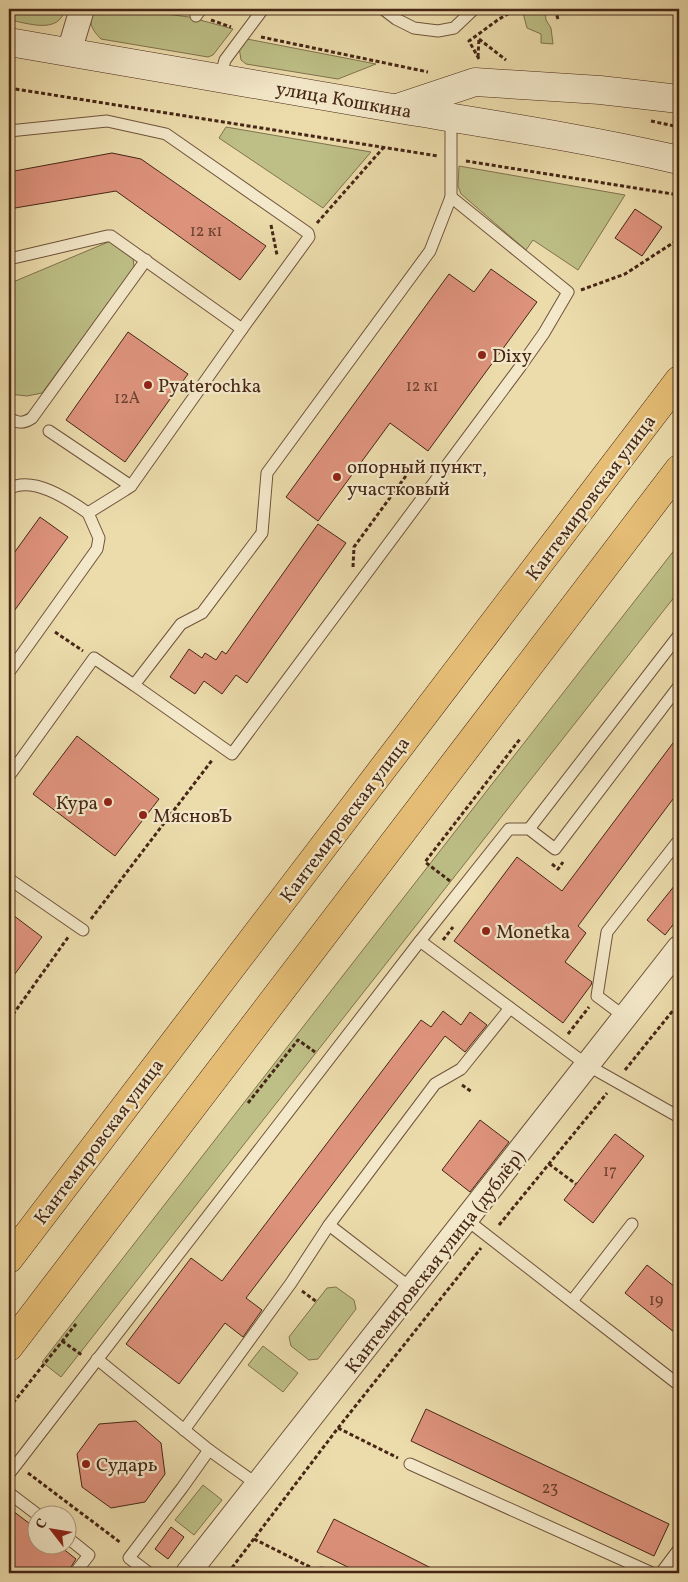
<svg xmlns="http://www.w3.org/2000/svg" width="688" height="1582" font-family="Vollkorn,serif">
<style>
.green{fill:#bdbf86;stroke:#82724e}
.building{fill:#de937d;stroke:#462616}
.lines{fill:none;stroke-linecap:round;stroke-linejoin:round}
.service-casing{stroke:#70543c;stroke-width:13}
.minor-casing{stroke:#70543c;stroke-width:26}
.secondary-casing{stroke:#462616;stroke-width:29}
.primary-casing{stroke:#462616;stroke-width:29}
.path{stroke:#462616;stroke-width:3;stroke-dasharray:4 2.5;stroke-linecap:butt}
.service{stroke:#f3e8c9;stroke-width:11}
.minor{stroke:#f3e8c9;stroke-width:24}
.secondary{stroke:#f3e8c9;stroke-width:28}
.primary{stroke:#e6be76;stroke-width:28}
.poi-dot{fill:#8f2418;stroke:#f3e8c9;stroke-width:2}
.labels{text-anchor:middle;stroke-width:4.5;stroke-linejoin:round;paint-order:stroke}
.number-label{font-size:16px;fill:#6c4130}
.street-label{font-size:19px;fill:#462616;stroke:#f3e8c9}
.poi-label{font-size:19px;fill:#462616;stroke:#f3e8c9;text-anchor:start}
</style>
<rect width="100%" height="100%" fill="#ecdcac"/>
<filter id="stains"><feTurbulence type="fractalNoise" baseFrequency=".004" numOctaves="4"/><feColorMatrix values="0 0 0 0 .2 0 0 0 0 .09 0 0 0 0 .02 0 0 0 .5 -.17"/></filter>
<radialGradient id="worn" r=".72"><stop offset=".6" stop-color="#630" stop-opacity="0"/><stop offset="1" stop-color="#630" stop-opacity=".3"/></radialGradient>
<!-- green -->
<g class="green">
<path d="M9,9H65C59,35 28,23 9,20Z"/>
<path d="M94,9H128L189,17L233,29L213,55L208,57L101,39C91,29 88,22 94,9Z"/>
<polygon points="528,9 545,9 546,20 551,28 553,44 541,43 541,34 527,28 523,13"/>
<polygon points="247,39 376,64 338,79 246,64 241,60 239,47"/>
<polygon points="226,127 371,152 323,208 219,138"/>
<polygon points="459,166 625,195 578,270 533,240 526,250 461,194 458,186"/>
<polygon points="113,240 133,257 134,268 42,393 27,396 9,394 9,288 13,282"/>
<polygon points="679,544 679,591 61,1377 42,1362"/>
<polygon points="336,1287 354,1300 356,1309 318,1359 309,1360 291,1346 289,1337 327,1288"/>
<polygon points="263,1346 298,1373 283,1392 248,1365"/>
<polygon points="203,1485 222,1500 194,1535 175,1520"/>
</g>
<!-- building -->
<g class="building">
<polygon points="112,153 141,159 266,246 240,280 116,191 9,209 9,172"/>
<polygon points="635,209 662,227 642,256 615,238"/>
<polygon points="491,269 537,302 428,451 390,423 318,521 286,497 449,274 474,292"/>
<polygon points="128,332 188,374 125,462 66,420"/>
<polygon points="40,517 68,537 9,618 9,560"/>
<polygon points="318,524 346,543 247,683 236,675 222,694 204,681 195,694 170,677 189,649 202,658 205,653 216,660 222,651 226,654"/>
<polygon points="679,735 679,791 578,926 586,933 565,962 592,982 591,985 563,1023 454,941 517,857 562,891"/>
<polygon points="77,736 159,799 115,856 33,794"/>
<polygon points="679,880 679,917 665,935 647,920"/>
<polygon points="9,912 42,937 9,982"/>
<polygon points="443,1011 461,1025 470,1012 487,1025 465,1052 445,1036 246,1298 262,1310 243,1337 225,1323 179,1384 126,1344 191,1258 222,1281 421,1020 431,1027"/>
<polygon points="480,1120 509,1142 470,1192 442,1170"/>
<polygon points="615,1134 644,1156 593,1223 564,1200"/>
<polygon points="647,1265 679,1290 679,1336 625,1293"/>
<polygon points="426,1409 669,1524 654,1556 411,1441"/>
<polygon points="136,1421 161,1443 165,1474 145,1502 111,1508 82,1487 77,1454 99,1424"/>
<polygon points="9,1508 38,1530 38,1544 57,1544 76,1559 67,1573 9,1573"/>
<polygon points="334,1519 441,1573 360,1573 317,1552"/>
<polygon points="171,1527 184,1537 168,1559 155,1549"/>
</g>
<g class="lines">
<!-- service casing -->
<g class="service-casing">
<g id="service">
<polyline points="383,9 396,19 414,28 438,31 454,28 474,9"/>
<polyline points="196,16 201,9"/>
<polyline points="220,78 225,60 263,9"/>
<polyline points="9,131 107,121 166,134 308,233 309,237 242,329 111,236 107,236 9,259"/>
<polygon points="451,197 568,292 544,333 520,367 232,754 134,685 181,624 202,613 262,533 267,473 430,251"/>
<polyline points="451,197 451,117"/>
<path d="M9,418C17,423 23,424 32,418L146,260"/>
<polyline points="49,431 131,486"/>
<path d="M9,489C32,475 68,499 88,513L125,490L131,486L242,329"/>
<polyline points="9,672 97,549 99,538 88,513"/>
<polyline points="9,776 94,658 134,685"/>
<polyline points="529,829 679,635"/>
<polyline points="9,879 83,930"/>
<polyline points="420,941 587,1065 679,1117"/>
<polyline points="625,1017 597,996 607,932 679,840"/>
<polyline points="467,1220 679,1385"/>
<polyline points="329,1225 412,1289"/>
<polyline points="572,1301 632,1224"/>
<polyline points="97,1359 209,1450 258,1485"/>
<polyline points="184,1430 291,1283 329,1225 435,1084 461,1069 510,1008"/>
<polyline points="410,1464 652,1573"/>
<polyline points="9,1474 420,941 509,829 529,829 555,849 679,686"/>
<polyline points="9,1493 38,1515"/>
<polyline points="68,1538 89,1555 75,1573"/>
<polyline points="149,1573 129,1558 182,1488 209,1450"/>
<polyline points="321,1573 322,1573"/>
<polyline points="661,1573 679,1549"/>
</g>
</g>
<!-- minor casing -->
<g class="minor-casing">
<g id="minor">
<polyline points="69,52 82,9"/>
<polyline points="188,1573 679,948"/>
</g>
</g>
<!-- secondary casing -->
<g class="secondary-casing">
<g id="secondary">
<path d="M9,42C137,63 265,87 393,108C489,124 584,138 679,160"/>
<polyline points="400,107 475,82 600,90 679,99"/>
</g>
</g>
<!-- primary casing -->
<g class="primary-casing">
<g id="primary">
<polyline points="9,1259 679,380"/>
<polyline points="9,1347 679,469"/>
</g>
</g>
<!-- path -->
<g class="path">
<polyline points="162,9 183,13"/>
<polyline points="555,9 558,19"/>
<polyline points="211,20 231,27"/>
<polyline points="261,37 428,72"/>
<polyline points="479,39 506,60"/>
<polyline points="478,57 479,38"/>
<polyline points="479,59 469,41 499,19 517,9"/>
<polyline points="9,88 438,156"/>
<polyline points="651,121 679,127"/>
<polyline points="466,161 679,195"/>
<polyline points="317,223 384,147"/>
<polyline points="271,225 277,255"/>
<polyline points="581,290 625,274 679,239"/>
<polyline points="353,567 354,547 411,469"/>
<polyline points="55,632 83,651"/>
<polyline points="552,864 558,869 563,862"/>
<polyline points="450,881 425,862 520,739"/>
<polyline points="91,919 213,759"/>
<polyline points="443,940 453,927"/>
<polyline points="9,1020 69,936"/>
<polyline points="568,1034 589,1007"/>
<polyline points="625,1070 679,1003"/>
<polyline points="462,1085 472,1092"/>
<polyline points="248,1103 298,1040 315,1052"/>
<polyline points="549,1164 576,1184"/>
<polyline points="499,1225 607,1093"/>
<polyline points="302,1291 317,1302"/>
<polyline points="62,1341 82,1355"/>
<polyline points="9,1408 76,1324"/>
<polyline points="338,1428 398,1458"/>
<polyline points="28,1473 121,1543"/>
<polyline points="254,1539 310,1567"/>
<polyline points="228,1573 338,1428 481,1248"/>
</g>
<!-- service -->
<use href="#service" class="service"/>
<!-- minor -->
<use href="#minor" class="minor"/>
<!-- secondary -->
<use href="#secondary" class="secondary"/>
<!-- primary -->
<use href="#primary" class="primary"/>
</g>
<!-- markers -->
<g class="poi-dot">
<circle cx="482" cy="355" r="5"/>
<circle cx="148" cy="385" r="5"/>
<circle cx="337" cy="477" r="5"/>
<circle cx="108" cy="802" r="5"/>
<circle cx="143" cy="815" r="5"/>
<circle cx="486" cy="931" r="5"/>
<circle cx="86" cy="1464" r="5"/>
</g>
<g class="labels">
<!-- number labels -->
<g class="number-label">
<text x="206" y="236">12 к1</text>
<text x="422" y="391">12 к1</text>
<text x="127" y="403">12А</text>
<text x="610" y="1176">17</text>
<text x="656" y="1305">19</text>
<text x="550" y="1493">23</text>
</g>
<!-- street labels -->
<g class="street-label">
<text transform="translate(344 99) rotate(10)" y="7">улица Кошкина</text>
<text transform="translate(590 497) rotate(-53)" y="7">Кантемировская улица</text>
<text transform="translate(344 819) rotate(-53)" y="7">Кантемировская улица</text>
<text transform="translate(98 1141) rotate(-53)" y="7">Кантемировская улица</text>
<text transform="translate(434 1261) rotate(-52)" y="7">Кантемировская улица (дублёр)</text>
</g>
<!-- poi labels -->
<g class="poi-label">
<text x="492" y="362">Dixy</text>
<text x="158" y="392">Pyaterochka</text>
<text x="347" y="473">опорный пункт,<tspan x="347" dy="22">участковый</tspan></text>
<text x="98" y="809" text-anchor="end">Кура</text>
<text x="153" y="822">МясновЪ</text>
<text x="496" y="938">Monetka</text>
<text x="96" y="1471">Сударь</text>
</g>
</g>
<!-- margin -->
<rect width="688" height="1582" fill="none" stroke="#ecdcac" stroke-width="30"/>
<rect x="10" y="10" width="668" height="1562" fill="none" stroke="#462616" stroke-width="2.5"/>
<rect x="15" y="15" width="658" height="1552" fill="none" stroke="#462616"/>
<!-- north arrow -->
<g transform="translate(52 1530) rotate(301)"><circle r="24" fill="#f3e8c9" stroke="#ae9a81"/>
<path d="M0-4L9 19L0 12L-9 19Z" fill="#8f2418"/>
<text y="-8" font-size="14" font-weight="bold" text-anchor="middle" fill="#462616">С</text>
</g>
<rect width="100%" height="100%" filter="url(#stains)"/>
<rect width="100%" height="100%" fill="url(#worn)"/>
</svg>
